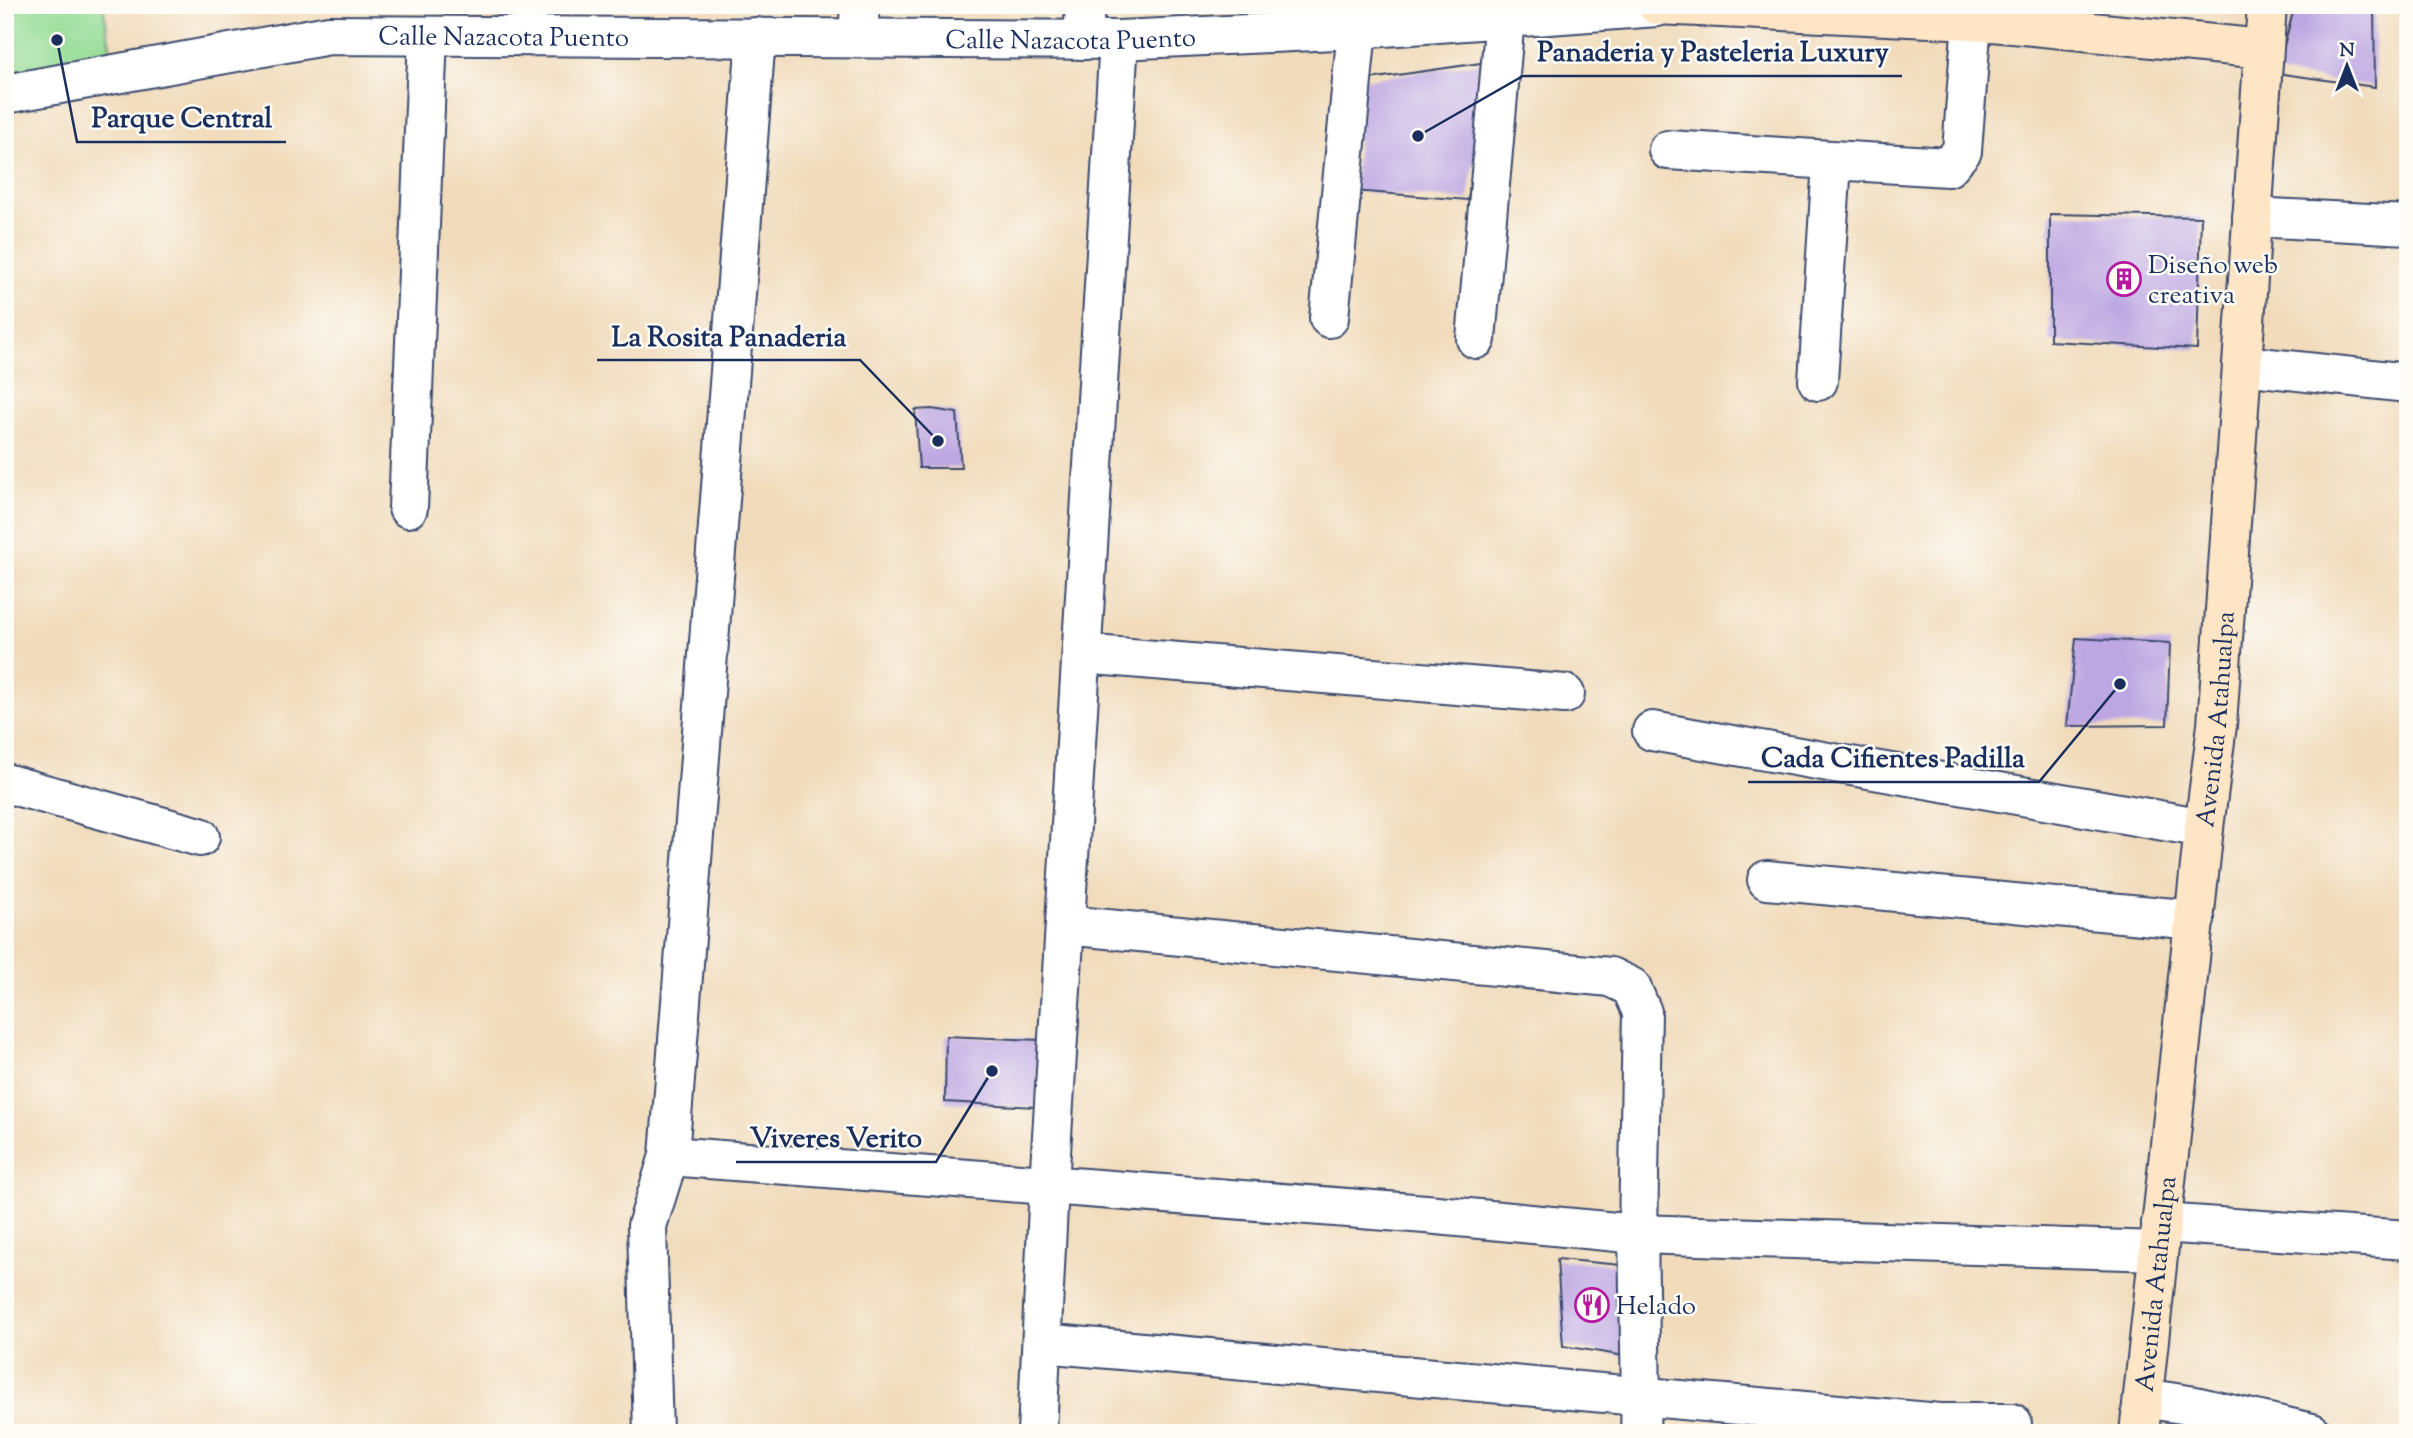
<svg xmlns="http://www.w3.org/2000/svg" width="2413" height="1438" font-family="'Sorts Mill Goudy',serif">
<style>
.green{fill:#96dd97;stroke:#58867a;stroke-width:2}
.building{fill:#bda7e2}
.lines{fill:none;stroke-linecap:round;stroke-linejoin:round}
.street-casing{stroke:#3b496c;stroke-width:42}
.secondary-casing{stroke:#3b496c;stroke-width:42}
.street{stroke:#fff;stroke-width:38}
.secondary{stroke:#fde5c5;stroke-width:38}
.labels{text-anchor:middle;stroke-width:5;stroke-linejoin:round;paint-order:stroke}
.street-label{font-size:26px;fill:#1b2f5e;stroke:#fdfcf7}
.poi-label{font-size:26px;fill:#1b2f5e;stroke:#fdfcf7;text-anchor:start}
.leader{fill:none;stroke:#1b2f5e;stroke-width:2.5}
.callout-dot{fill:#1b2f5e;stroke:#fdfcf7;stroke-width:2.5}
.callout-label{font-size:28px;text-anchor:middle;font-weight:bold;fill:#1b2f5e;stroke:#fdfcf7;stroke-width:5;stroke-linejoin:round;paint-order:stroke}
</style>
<rect width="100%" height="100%" fill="#fdfcf7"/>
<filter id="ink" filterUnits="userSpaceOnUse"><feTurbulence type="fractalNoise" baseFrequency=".0143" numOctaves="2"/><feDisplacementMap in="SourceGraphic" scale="14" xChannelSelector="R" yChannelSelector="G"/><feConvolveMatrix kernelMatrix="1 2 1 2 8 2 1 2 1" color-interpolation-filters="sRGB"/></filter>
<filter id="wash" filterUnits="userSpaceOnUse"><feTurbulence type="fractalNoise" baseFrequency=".00686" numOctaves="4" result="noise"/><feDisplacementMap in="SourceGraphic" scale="28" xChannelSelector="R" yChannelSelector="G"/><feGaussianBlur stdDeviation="1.57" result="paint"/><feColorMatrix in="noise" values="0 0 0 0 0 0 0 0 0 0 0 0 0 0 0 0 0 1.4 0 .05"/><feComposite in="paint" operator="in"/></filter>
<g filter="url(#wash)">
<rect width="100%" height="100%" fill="#f1dbbb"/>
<!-- green -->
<polygon class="green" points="5,5 103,5 115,75 5,94"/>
<g id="blocks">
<!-- building -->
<g class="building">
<polygon points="2321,5 2374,5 2375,87 2277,73 2294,8"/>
<polygon points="1488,62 1468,200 1354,191 1363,80"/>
<polygon points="2050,214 2201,217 2197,349 2050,341"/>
<polygon points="932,409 957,413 961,468 919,468 915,410"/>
<polygon points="2076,638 2170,643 2167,725 2067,726"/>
<polygon points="946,1036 1040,1040 1036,1107 945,1102"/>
<polygon points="1557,1259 1621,1265 1625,1356 1563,1346"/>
</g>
</g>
</g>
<g filter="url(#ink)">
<use href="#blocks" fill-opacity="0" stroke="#3b496c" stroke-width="2"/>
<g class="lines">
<!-- street casing -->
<g class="street-casing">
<g id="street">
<polyline points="858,38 860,5"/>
<polyline points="1083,40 1085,5"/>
<path id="s1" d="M5,94L329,35L1119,40L1357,29L1657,7"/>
<polyline points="1668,150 1948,167 1962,151 1972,20"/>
<polyline points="2252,217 2408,225"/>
<polyline points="1329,318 1357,29"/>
<polyline points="1476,339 1505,18"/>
<polyline points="2242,365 2408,383"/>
<polyline points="1818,381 1832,162"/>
<polyline points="408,508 428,36"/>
<polyline points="1082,654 1565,694"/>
<polyline points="1652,731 2204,828"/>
<polyline points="5,783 200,837"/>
<polyline points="1767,880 2195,920"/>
<polyline points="1065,925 1610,977 1631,987 1642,1012 1638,1234 1641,1398 1640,1433"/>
<polyline points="669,1156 1426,1214 1638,1234 2158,1251"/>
<polyline points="2161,1223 2408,1240"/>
<polyline points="1042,1343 1940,1423 2012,1423"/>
<polyline points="2143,1398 2195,1406 2312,1433"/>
<polyline points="653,1433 647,1226 669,1156 756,37"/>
<polyline points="1037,1433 1049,1185 1119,40"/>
</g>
</g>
<!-- secondary casing -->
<g class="secondary-casing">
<g id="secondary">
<polyline points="1657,5 1972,20 2263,49"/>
<path id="s2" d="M2139,1433L2204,828L2217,725L2267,5"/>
</g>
</g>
<!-- street -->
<use href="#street" class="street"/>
<!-- secondary -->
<use href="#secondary" class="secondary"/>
</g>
</g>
<!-- icons -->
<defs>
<g id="building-ring" transform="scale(1.75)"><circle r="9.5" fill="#fdfcf7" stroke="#b5179e" stroke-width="1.5"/><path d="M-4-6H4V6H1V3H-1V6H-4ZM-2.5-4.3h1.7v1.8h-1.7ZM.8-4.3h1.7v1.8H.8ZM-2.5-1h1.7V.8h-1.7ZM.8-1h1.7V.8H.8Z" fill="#b5179e"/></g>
<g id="restaurant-ring" transform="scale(1.75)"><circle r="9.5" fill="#fdfcf7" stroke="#b5179e" stroke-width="1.5"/><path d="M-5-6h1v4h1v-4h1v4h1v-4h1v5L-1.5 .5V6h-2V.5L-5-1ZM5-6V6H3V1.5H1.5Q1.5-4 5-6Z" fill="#b5179e"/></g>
</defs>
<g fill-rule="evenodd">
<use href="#building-ring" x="2124" y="279"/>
<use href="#restaurant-ring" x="1592" y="1305"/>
</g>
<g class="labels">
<!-- street labels -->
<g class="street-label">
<text dy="9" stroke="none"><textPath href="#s1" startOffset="504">Calle Nazacota Puento</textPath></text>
<text dy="9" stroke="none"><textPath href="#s1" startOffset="1071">Calle Nazacota Puento</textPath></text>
<text dy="9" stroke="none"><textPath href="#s2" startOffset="718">Avenida Atahualpa</textPath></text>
<text dy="9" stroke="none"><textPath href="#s2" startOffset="150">Avenida Atahualpa</textPath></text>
</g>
<!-- poi labels -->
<g class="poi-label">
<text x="2148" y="273">Diseño web<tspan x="2148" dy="30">creativa</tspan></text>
<text x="1616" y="1314">Helado</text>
</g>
</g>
<!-- callouts -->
<path class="leader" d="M1418 136L1523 76H1902M57 40L77 142H286M938 441L860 360H597M2120 684L2039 782H1748M992 1071L936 1162H736"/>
<g class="callout-dot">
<circle cx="1418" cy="136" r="7"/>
<circle cx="57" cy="40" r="7"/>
<circle cx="938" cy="441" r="7"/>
<circle cx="2120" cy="684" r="7"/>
<circle cx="992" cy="1071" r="7"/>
</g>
<g class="callout-label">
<text x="1713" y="61">Panaderia y Pasteleria Luxury</text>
<text x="182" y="127">Parque Central</text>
<text x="729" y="346">La Rosita Panaderia</text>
<text x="1893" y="767">Cada Cifientes Padilla</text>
<text x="836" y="1147">Viveres Verito</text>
</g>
<!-- margin -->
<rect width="2413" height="1438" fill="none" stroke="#fdfcf7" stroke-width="28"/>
<!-- north arrow -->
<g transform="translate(2347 66)" stroke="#fdfcf7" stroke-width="5" paint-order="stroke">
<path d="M0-5L12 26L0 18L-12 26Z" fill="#1b2f5e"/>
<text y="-10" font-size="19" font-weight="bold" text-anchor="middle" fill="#1b2f5e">N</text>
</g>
</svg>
